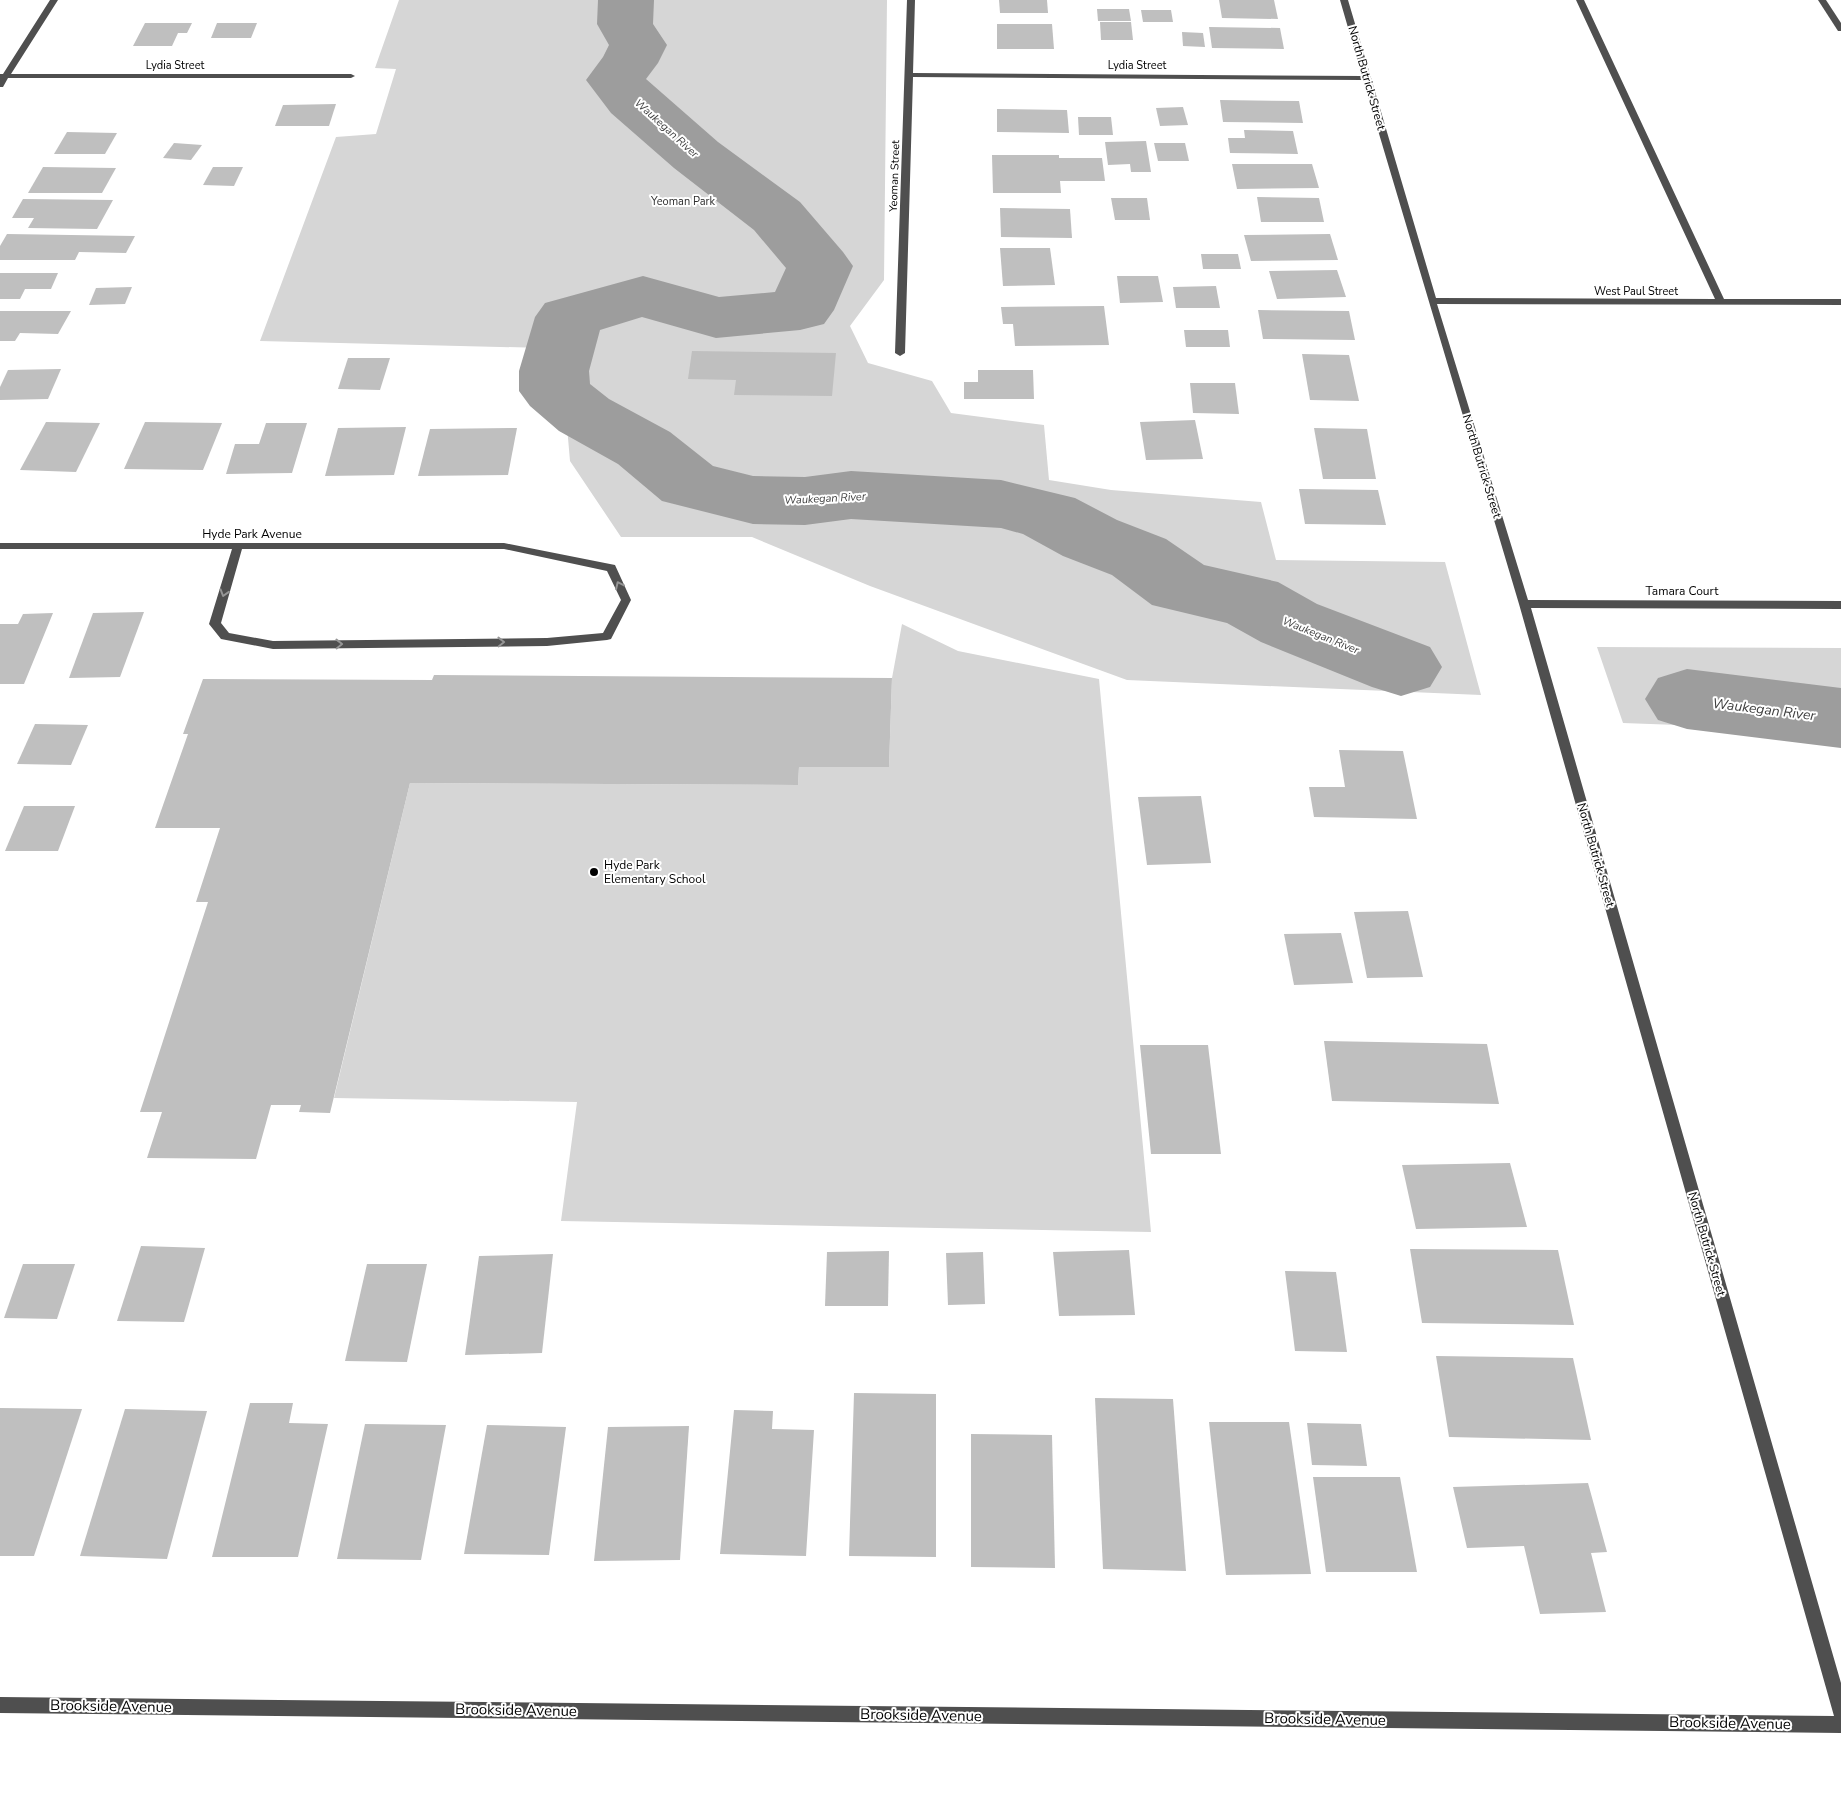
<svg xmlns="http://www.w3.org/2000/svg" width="1841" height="1800" font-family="'Nunito Sans',sans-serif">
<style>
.green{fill:#d6d6d6}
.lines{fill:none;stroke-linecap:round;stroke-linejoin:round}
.river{fill:#9d9d9d;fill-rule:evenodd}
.building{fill:#bfbfbf}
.minor{fill:#4f4f4f;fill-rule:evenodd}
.oneway{stroke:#959595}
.poi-dot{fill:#000;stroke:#fff;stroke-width:2}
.labels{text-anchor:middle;stroke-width:4;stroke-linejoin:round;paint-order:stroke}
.far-street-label{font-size:11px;fill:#000;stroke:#fff}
.far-water-label{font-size:11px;font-style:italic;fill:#3e3e3e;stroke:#fff}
.far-park-label{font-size:11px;fill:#2d2d2d;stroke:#fff}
.street-label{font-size:12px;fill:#000;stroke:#fff}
.poi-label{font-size:12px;fill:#000;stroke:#fff;text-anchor:start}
.water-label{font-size:14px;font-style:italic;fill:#3e3e3e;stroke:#fff}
.near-street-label{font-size:15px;fill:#000;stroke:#fff}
</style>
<rect width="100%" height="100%" fill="#fff"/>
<!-- green -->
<g class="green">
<polygon points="399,0 887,0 884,280 850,326 868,363 932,381 951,413 1044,425 1049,480 1111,490 1261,502 1276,560 1445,562 1481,695 1127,680 870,586 752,537 621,537 570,461 566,415 547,401 544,348 260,341 336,137 376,134 396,69 375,68"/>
<polygon points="902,624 958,651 1099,679 1151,1232 561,1221 577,1102 334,1098 410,783 798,785 799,767 889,767 892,678"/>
<polygon points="1597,647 1841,648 1841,731 1623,723"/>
</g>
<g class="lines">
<!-- river -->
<g class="river">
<polygon points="598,0 654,0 653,24 667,45 658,63 646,79 718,142 800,202 843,252 853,266 834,310 824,324 800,330 716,338 642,317 600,330 589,371 590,384 609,399 670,432 713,466 753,476 805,477 851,471 1001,480 1075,498 1117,520 1166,539 1204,565 1278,582 1317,604 1430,647 1442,667 1430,687 1401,696 1372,687 1261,642 1227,623 1152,605 1112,575 1063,556 1023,534 1001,528 851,519 805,525 753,524 662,501 618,464 559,431 530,406 519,391 519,371 535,317 545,303 643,276 719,297 775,292 786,268 754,230 674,168 611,113 586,80 603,57 609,45 597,24"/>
<polygon points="1687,669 1841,688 1841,748 1687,729 1658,720 1645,699 1658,678"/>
</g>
</g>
<!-- building -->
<g class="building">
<polygon points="999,0 1047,0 1048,13 1000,13"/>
<polygon points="1219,0 1274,0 1278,19 1222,18"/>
<polygon points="1097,9 1129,9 1131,21 1098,21"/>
<polygon points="1141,10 1171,10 1173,22 1143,22"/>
<polygon points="1100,22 1131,22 1133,40 1101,40"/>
<polygon points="145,23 192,23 187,33 178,33 172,46 133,46"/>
<polygon points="217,23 257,23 251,38 211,38"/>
<polygon points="997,24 1052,24 1054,49 997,49"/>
<polygon points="1209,27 1280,28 1284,49 1212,48"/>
<polygon points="1182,32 1203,33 1205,47 1183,46"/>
<polygon points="1220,100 1299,101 1303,123 1223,122"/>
<polygon points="336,104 329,126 275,126 283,105"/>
<polygon points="1183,107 1188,125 1160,126 1156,108"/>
<polygon points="997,109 1067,110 1069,133 997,132"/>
<polygon points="1078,117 1111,117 1113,135 1079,135"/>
<polygon points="1244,130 1293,131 1298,154 1230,153 1228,138 1245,138"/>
<polygon points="67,132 117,133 105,154 54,154"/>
<polygon points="1146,141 1151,172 1131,172 1130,164 1108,165 1105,142"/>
<polygon points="174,143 202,145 191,160 163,158"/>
<polygon points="1154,143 1185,143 1189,161 1158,161"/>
<polygon points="992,155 1059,155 1059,158 1102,158 1105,181 1060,181 1061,193 993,193"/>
<polygon points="1232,164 1312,164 1319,188 1237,189"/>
<polygon points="43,167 116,168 102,193 28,193"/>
<polygon points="213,167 243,167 234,186 203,185"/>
<polygon points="1257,197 1319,198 1324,222 1261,222"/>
<polygon points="1111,198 1147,198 1150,220 1115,220"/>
<polygon points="23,199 113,200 97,229 28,228 34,218 12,218"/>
<polygon points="1000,208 1070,209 1072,238 1001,237"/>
<polygon points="7,234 135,236 126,253 79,252 75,260 0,260 0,246"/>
<polygon points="1330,234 1338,260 1251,261 1244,235"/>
<polygon points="1000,248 1050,248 1055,285 1003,286"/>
<polygon points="1201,254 1238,254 1241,269 1203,269"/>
<polygon points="1337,270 1346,297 1277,299 1269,271"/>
<polygon points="0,273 58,273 51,289 25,289 20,299 0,299"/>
<polygon points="1117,276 1158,276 1163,302 1120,303"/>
<polygon points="1216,286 1220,308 1176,308 1173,287"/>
<polygon points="132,287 125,304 89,305 96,288"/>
<polygon points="1104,306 1109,345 1015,346 1013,324 1003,324 1001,307"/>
<polygon points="1258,310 1349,311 1355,340 1263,339"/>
<polygon points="0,311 71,311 58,334 20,333 15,341 0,341"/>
<polygon points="1184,330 1228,330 1230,347 1186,347"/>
<polygon points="692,351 836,353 832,396 734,395 736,380 688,379"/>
<polygon points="1302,354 1349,355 1359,401 1310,400"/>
<polygon points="348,358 390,358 380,390 338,389"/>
<polygon points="61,369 48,399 0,400 0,387 8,370"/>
<polygon points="978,370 1033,370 1034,399 964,399 964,382 978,382"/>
<polygon points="1190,383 1235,383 1239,414 1193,413"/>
<polygon points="1195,420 1203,459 1146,460 1140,422"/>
<polygon points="46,422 100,423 76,472 20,470"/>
<polygon points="145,422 222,423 203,470 124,469"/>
<polygon points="266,423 307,423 292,473 226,474 235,444 259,444"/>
<polygon points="406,427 394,475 325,476 338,428"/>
<polygon points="517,428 508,475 418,476 430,429"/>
<polygon points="1314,428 1367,429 1376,479 1323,479"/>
<polygon points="1299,489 1378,490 1386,525 1305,524"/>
<polygon points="144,612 120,677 69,678 93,613"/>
<polygon points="53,613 24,684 0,684 0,624 18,624 23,614"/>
<polygon points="434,675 892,678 889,767 799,767 798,785 410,783 330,1113 299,1112 301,1105 271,1105 256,1159 147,1158 162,1112 140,1112 208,902 196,902 220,828 155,828 188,734 183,734 203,679 432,680"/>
<polygon points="35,724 88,725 71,765 17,764"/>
<polygon points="1339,750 1403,751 1417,819 1314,817 1309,787 1345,787"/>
<polygon points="1201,796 1211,863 1147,865 1138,797"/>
<polygon points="24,806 75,806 58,851 5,851"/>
<polygon points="1408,911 1423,977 1367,978 1354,912"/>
<polygon points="1341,933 1353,983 1294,985 1284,934"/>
<polygon points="1324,1041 1487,1044 1499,1104 1332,1101"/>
<polygon points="1140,1045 1208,1045 1221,1154 1151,1154"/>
<polygon points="1510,1163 1527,1227 1416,1229 1402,1165"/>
<polygon points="141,1246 205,1248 184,1322 117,1321"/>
<polygon points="1410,1249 1558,1250 1574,1325 1422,1323"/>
<polygon points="1129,1250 1135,1315 1059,1316 1053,1252"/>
<polygon points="889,1251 888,1306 825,1306 827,1252"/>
<polygon points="983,1252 985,1304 948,1305 946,1253"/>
<polygon points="553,1254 542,1353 465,1355 479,1256"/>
<polygon points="23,1264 75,1264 57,1319 4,1318"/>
<polygon points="367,1264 427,1264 407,1362 345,1361"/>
<polygon points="1285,1271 1336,1272 1347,1352 1295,1351"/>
<polygon points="1436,1356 1573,1358 1591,1440 1449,1437"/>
<polygon points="854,1393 936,1394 936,1557 849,1556"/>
<polygon points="1095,1398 1173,1399 1186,1571 1103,1569"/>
<polygon points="250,1403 293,1403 289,1423 328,1424 298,1557 212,1557"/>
<polygon points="0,1408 82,1409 34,1556 0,1556"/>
<polygon points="125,1409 207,1411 167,1559 80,1556"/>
<polygon points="734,1410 773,1411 772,1429 814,1430 806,1556 720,1554"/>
<polygon points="1209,1422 1289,1422 1311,1574 1226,1575"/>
<polygon points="1307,1423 1361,1424 1367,1466 1312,1465"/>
<polygon points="365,1424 446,1425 421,1560 337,1559"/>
<polygon points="487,1425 566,1427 549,1555 464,1554"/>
<polygon points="689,1426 680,1560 594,1561 608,1427"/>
<polygon points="971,1434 1052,1435 1055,1568 971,1567"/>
<polygon points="1313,1477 1400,1477 1417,1572 1326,1572"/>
<polygon points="1588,1483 1607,1552 1591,1553 1606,1612 1540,1614 1524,1546 1467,1548 1453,1487"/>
</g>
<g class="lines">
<!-- minor -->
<g class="minor">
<polygon points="50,0 58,0 11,74 351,74 355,76 351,78 8,78 3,87 0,87 0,74 3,74"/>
<polygon points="907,0 915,0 913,73 1362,76 1340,0 1348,0 1436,298 1715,299 1576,0 1584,0 1724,299 1841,299 1841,305 1437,304 1528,600 1841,601 1841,609 1531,608 1841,1683 1841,1733 0,1713 0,1697 1834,1716 1519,604 1363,80 913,77 905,353 900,356 895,353"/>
<polygon points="1818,0 1826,0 1841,23 1841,31 1838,31"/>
<path d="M0,543H504L615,565L631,600L611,639L607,640L547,646L273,649L221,639L209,624L232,549H0ZM242,549H504L607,571L621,600L603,633L547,638L273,641L229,633L221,623Z"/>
</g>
</g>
<!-- one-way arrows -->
<defs><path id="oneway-chevron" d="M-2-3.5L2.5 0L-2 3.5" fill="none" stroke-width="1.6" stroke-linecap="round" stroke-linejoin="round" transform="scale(1.25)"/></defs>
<g class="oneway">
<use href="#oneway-chevron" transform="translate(619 585) rotate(-115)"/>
<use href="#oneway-chevron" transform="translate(224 593) rotate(107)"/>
<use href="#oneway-chevron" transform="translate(501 642) rotate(-1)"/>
<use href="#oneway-chevron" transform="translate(339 644) rotate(-1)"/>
</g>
<!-- markers -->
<circle class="poi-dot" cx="594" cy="872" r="5"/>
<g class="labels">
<!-- far-street labels -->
<g class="far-street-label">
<text x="175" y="69">Lydia Street</text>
<text x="1137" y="69">Lydia Street</text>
<text transform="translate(894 176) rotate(-88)" y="4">Yeoman Street</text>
<text x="1636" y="295">West Paul Street</text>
</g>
<!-- far-water labels -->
<g class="far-water-label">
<text transform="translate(667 128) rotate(42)" y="4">Waukegan River</text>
<text transform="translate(825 498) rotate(-3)" y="4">Waukegan River</text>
<text transform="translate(1321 635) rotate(22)" y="4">Waukegan River</text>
</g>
<!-- far-park labels -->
<g class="far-park-label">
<text x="683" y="205">Yeoman Park</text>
</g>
<!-- street labels -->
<g class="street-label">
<text transform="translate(1367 78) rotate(74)" y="4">North Butrick Street</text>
<text transform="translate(1482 466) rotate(73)" y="4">North Butrick Street</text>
<text x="252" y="538">Hyde Park Avenue</text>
<text x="1682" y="595">Tamara Court</text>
<text transform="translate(1596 855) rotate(74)" y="4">North Butrick Street</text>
<text transform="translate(1707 1244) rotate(74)" y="4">North Butrick Street</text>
</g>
<!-- poi labels -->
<g class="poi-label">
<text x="604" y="869">Hyde Park<tspan x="604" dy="14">Elementary School</tspan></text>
</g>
<!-- water labels -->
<g class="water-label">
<text transform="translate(1764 709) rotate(7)" y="5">Waukegan River</text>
</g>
<!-- near-street labels -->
<g class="near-street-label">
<text transform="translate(111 1706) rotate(1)" y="5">Brookside Avenue</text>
<text transform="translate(516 1710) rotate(1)" y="5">Brookside Avenue</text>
<text transform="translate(921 1715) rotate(1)" y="5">Brookside Avenue</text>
<text transform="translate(1325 1719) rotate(1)" y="5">Brookside Avenue</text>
<text transform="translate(1730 1723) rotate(1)" y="5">Brookside Avenue</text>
</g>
</g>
</svg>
